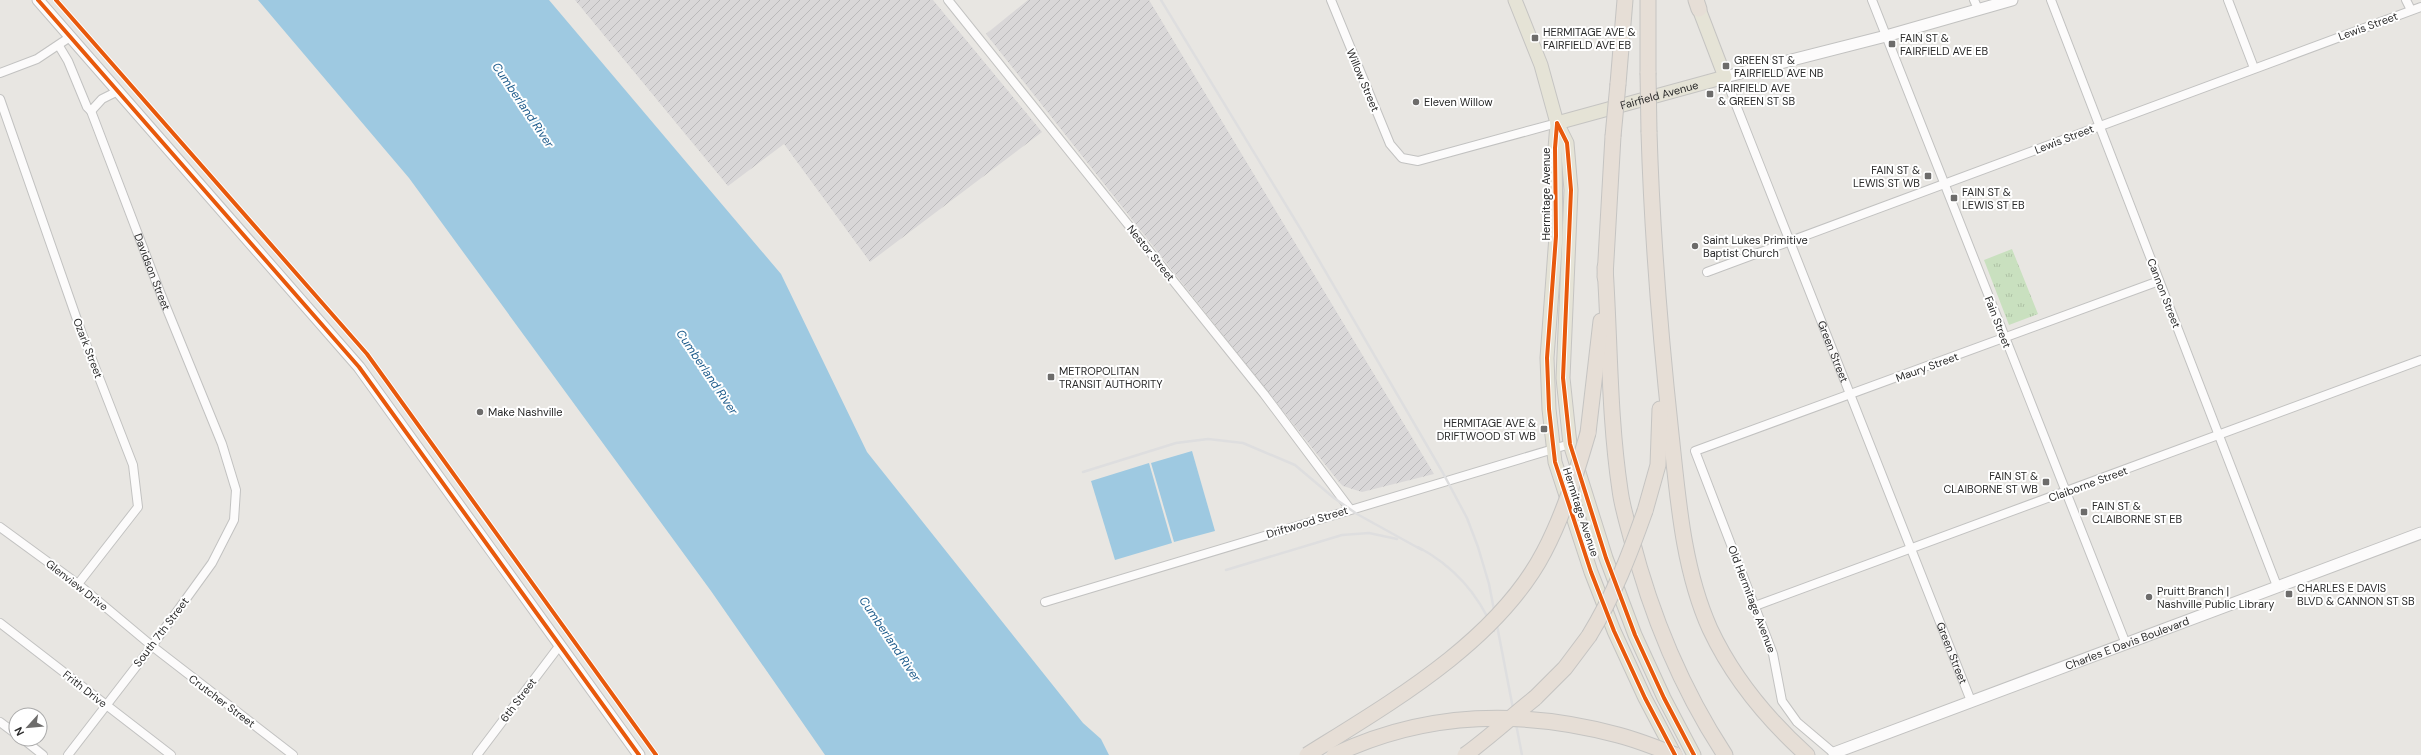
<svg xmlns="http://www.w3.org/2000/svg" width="2421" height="755" font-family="'DM Sans',sans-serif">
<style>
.industrial{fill:url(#industrial-furrows)}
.park{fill:url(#park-tufts)}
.water{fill:#9ec9e1}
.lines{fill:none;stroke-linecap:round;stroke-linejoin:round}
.street-casing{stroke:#c2c2c1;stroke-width:10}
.secondary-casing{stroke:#c2c2c1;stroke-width:13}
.primary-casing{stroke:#c5c4c2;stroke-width:15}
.highway-casing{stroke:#c5c4c2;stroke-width:17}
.street{stroke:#fcfbfb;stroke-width:8}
.secondary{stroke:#fcfbfb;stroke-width:11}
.primary{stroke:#e5e3d6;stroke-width:13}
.highway{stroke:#e6ded6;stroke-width:15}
.rail{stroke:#dededf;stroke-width:2.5}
.highway-bridge-casing{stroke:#c5c4c2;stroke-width:17;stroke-linecap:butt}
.highway-bridge{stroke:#e6ded6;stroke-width:15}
.cycleway-casing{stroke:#fff;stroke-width:6}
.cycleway{stroke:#e8590c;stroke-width:4}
.poi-dot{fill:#6d6c6b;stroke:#fff;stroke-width:1.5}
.labels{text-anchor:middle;stroke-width:4;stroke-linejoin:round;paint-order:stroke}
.street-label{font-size:11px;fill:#2b2b2b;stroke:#fff}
.poi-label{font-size:11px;fill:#2b2b2b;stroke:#fff;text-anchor:start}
.water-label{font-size:12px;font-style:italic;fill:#1e5c8c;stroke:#fff}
</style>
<defs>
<pattern id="industrial-furrows" width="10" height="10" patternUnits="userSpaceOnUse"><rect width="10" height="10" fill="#d9d7d8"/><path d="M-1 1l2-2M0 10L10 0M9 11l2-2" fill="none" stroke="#bab9ba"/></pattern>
<pattern id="park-tufts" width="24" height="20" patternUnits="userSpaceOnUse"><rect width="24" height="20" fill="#c9e0bf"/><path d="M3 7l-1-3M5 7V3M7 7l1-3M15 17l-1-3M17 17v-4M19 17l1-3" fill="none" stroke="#adc0a4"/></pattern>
</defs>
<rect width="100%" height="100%" fill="#e8e6e2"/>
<!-- industrial -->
<g class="industrial">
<polygon points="575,0 933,0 1042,132 870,262 784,144 728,186"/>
<polygon points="1028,0 1149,0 1434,474 1362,492 1343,486 1339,482 986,34"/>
</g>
<!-- park -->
<polygon class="park" points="2012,249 2038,314 2009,325 1984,260"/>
<!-- water -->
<g class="water">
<polygon points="258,0 549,0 781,274 867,452 1083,723 1101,739 1109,755 825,755 711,591 409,178"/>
<polygon points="1192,451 1215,531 1174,542 1151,463"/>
<polygon points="1149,463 1172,543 1115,560 1091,481"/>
</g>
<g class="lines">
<!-- street casing -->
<g class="street-casing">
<g id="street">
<polyline points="948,0 1264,394 1350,509"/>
<polyline points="1331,0 1390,144 1402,158 1418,161 1557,123"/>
<polyline points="1872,0 2126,644"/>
<polyline points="1974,0 1978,9"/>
<polyline points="2051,0 2277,586"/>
<polyline points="2228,0 2254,68"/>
<polyline points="2406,0 2411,10"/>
<path id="s1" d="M59,46L68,61L87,107L91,111L160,292L222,444L236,490L234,520L212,563L152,646L68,755"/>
<polyline points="0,73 37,59 70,37"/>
<path id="s2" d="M1725,77L1971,701"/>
<polyline points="0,99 81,331 133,465 138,507 78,584"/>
<polyline points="91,111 102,99 118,91"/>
<polyline points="1707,272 2421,7"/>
<polyline points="0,527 78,584 152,646 293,755"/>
<polyline points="1045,602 1570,444"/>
<polyline points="1755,606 2421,360"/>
<polyline points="0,623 171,755"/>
<polyline points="0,722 16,734"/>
<polyline points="23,739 43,755"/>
<polyline points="477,755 560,645"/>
<polyline points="1836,755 1797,722 1782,701 1773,654 1695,451 2159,281"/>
</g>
</g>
<!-- secondary casing -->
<g class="secondary-casing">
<g id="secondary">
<polyline points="38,0 359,367 639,755"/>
<polyline points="1725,77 1886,36 2012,0"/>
<path id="s3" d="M1834,753L2421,533"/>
</g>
</g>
<!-- primary casing -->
<g class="primary-casing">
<g id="primary">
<polyline points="1515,0 1541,65 1557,123 1567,143 1571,190 1563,378 1570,444 1606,558 1635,635 1664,698 1694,755"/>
<path id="s4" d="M1557,123L1725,77L1699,9"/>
<polyline points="1557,124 1555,148 1556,236 1547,358 1549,409 1555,462 1591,572 1614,631 1645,698 1675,755"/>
</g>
</g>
<!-- highway casing -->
<g class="highway-casing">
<g id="highway">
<polyline points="1696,0 1699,9"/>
<polyline points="1648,73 1648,0"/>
<polyline points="1618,84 1625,0"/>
<path d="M1649,132C1652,233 1660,333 1671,434C1678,499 1683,569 1710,629C1733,678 1767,719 1807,755"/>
<path d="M1605,267C1610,342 1609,417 1620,490C1622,506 1627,522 1631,537C1651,615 1681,688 1725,755"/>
<polyline points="1605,277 1613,136"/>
<polyline points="1588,433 1601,321"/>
<polyline points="1645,511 1658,465 1660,409"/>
<polyline points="1535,698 1565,668 1589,636"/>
</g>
</g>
<!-- street -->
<use href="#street" class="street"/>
<!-- secondary -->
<use href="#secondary" class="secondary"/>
<!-- primary -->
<use href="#primary" class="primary"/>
<!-- highway -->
<use href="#highway" class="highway"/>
<!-- rail -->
<g class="rail">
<polyline points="1161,0 1303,233 1443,473 1467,518 1478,547 1489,584 1522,755"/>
<polyline points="1083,472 1176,443 1208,439 1243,443 1295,465 1334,498 1357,514 1422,550"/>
<path d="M1418,547C1454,566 1478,593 1494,631"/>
<polyline points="1226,570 1342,535 1369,533 1397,539"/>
</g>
<!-- highway-bridge casing -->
<g class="highway-bridge-casing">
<g id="highway-bridge">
<polyline points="1648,73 1649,132"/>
<polyline points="1613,136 1618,84"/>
<path d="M1589,636C1614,595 1629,556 1645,511"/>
<path d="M1307,755C1390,703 1497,642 1544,552C1564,514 1576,474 1588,433"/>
<path d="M1334,755C1426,711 1521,709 1618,735C1638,740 1657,748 1675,755"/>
<path d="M1465,755C1490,737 1511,717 1535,698"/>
</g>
</g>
<!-- highway-bridge -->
<use href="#highway-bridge" class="highway-bridge"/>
<!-- cycleway casing -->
<g class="cycleway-casing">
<g id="cycleway">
<polyline points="38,0 359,367 639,755"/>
<polyline points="56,0 367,354 656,755"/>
<polyline points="1557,123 1567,143 1571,190 1563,378 1570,444 1606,558 1635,635 1664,698 1694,755"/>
<polyline points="1557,124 1555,148 1556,236 1547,358 1549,409 1555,462 1591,572 1614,631 1645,698 1675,755"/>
</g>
</g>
<!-- cycleway -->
<use href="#cycleway" class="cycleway"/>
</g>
<!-- markers -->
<g class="poi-dot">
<rect x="1531" y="34" width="8" height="8" rx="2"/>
<rect x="1888" y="40" width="8" height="8" rx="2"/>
<rect x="1722" y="62" width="8" height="8" rx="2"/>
<rect x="1706" y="90" width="8" height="8" rx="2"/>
<circle cx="1416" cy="102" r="4"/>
<rect x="1924" y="172" width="8" height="8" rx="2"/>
<rect x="1950" y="194" width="8" height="8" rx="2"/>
<circle cx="1695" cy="246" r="4"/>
<rect x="1047" y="373" width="8" height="8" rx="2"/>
<circle cx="480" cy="412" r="4"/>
<rect x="1540" y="425" width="8" height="8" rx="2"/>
<rect x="2042" y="478" width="8" height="8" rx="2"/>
<rect x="2080" y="508" width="8" height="8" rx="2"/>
<rect x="2285" y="590" width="8" height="8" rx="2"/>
<circle cx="2149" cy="597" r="4"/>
</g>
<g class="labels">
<!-- street labels -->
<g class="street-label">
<text transform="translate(2368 26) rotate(-20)" y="4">Lewis Street</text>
<text transform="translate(1363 80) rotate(67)" y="4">Willow Street</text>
<text dy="4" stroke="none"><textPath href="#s4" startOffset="106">Fairfield Avenue</textPath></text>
<text transform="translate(2064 139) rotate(-21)" y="4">Lewis Street</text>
<text transform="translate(1546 194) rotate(-90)" y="4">Hermitage Avenue</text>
<text transform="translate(1151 253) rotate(51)" y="4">Nestor Street</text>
<text dy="4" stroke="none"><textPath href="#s1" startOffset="245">Davidson Street</textPath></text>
<text transform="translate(2164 293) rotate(69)" y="4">Cannon Street</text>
<text transform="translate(1998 322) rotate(69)" y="4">Fain Street</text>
<text transform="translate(88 348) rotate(69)" y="4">Ozark Street</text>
<text dy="4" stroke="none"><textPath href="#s2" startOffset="295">Green Street</textPath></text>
<text transform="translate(1927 367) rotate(-20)" y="4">Maury Street</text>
<text transform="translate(2088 484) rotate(-20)" y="4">Claiborne Street</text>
<text transform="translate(1581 512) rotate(72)" y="4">Hermitage Avenue</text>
<text transform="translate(1307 522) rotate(-17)" y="4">Driftwood Street</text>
<text transform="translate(77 585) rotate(38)" y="4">Glenview Drive</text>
<text transform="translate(1752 599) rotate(69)" y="4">Old Hermitage Avenue</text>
<text transform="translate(161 632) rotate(-53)" y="4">South 7th Street</text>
<text dy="4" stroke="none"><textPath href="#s3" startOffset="313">Charles E Davis Boulevard</textPath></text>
<text dy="4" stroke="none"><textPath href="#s2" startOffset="619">Green Street</textPath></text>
<text transform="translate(85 689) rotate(38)" y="4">Frith Drive</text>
<text transform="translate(518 700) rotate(-53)" y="4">6th Street</text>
<text transform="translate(222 701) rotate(37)" y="4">Crutcher Street</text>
</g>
<!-- poi labels -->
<g class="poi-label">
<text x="1543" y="36">HERMITAGE AVE &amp;<tspan x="1543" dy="13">FAIRFIELD AVE EB</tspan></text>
<text x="1900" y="42">FAIN ST &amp;<tspan x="1900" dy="13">FAIRFIELD AVE EB</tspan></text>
<text x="1734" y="64">GREEN ST &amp;<tspan x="1734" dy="13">FAIRFIELD AVE NB</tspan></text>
<text x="1718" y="92">FAIRFIELD AVE<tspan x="1718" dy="13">&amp; GREEN ST SB</tspan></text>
<text x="1424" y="106">Eleven Willow</text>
<text x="1920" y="174" text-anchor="end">FAIN ST &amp;<tspan x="1920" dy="13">LEWIS ST WB</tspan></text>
<text x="1962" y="196">FAIN ST &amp;<tspan x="1962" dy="13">LEWIS ST EB</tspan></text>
<text x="1703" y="244">Saint Lukes Primitive<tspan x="1703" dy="13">Baptist Church</tspan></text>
<text x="1059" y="375">METROPOLITAN<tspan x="1059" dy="13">TRANSIT AUTHORITY</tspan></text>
<text x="488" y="416">Make Nashville</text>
<text x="1536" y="427" text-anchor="end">HERMITAGE AVE &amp;<tspan x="1536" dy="13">DRIFTWOOD ST WB</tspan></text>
<text x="2038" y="480" text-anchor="end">FAIN ST &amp;<tspan x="2038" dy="13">CLAIBORNE ST WB</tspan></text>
<text x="2092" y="510">FAIN ST &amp;<tspan x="2092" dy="13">CLAIBORNE ST EB</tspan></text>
<text x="2297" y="592">CHARLES E DAVIS<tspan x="2297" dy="13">BLVD &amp; CANNON ST SB</tspan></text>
<text x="2157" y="595">Pruitt Branch |<tspan x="2157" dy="13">Nashville Public Library</tspan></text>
</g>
<!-- water labels -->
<g class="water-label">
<text transform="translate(523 105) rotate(56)" y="4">Cumberland River</text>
<text transform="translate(707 372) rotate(56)" y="4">Cumberland River</text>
<text transform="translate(890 639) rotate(56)" y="4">Cumberland River</text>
</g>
</g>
<!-- north arrow -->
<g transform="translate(28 727) rotate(243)"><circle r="19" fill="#ffffff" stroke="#aaaaaa"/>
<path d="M0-3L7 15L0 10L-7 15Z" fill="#6d6c6b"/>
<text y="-6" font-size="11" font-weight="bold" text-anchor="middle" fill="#2b2b2b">N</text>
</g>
</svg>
